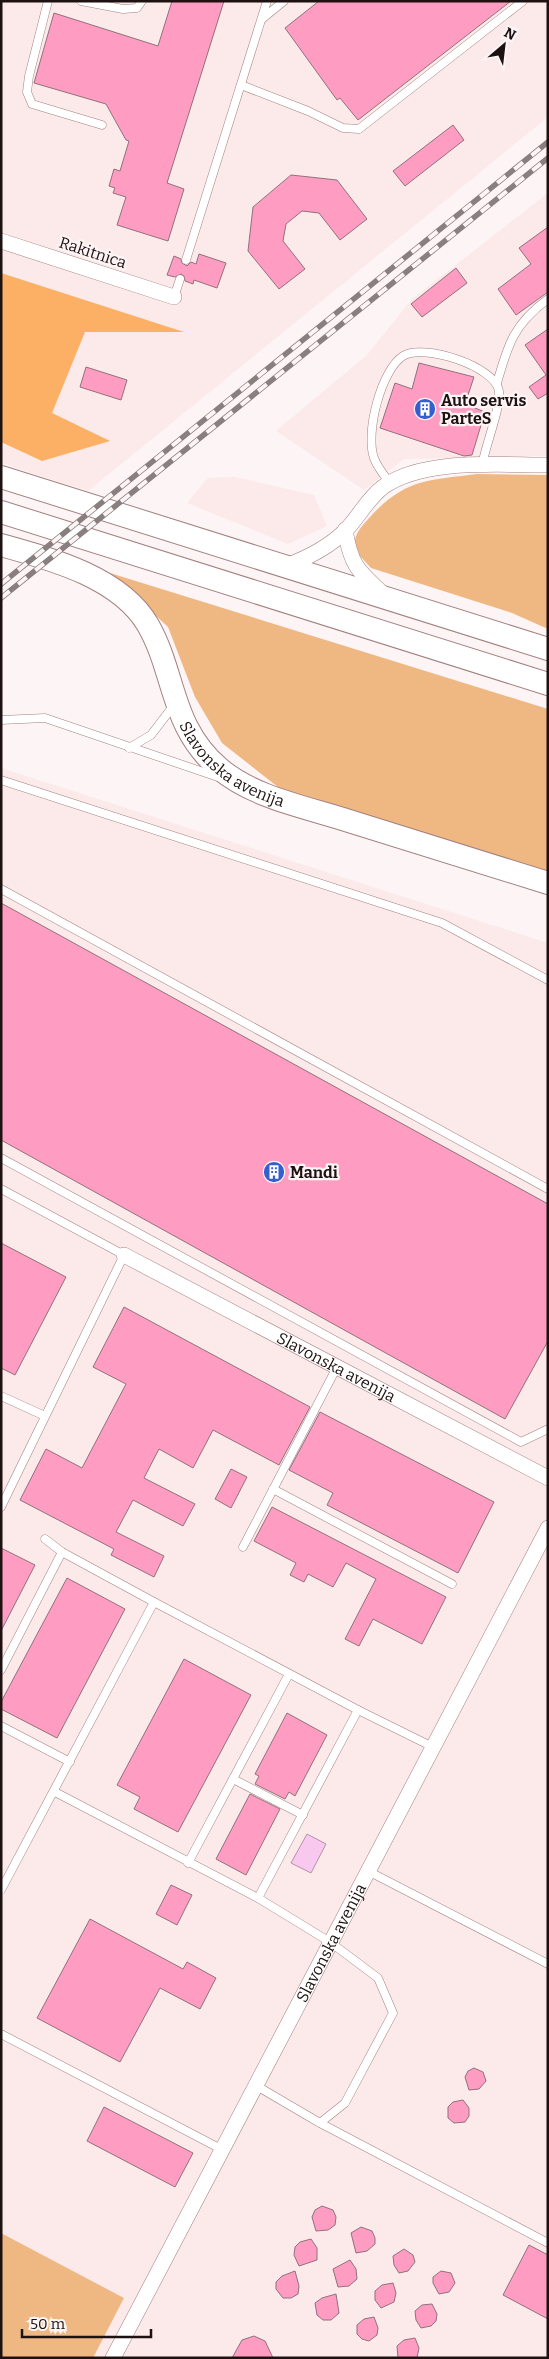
<svg xmlns="http://www.w3.org/2000/svg" width="549" height="2359" font-family="Bitter,serif">
<style>
.built{fill:#fce9e9}
.green{fill:#efb883}
.forest{fill:#fbb066}
.water{fill:#f9c8ef;stroke:#b791ac}
.building{fill:#ff9cc2;stroke:#91717c}
.lines{fill:none;stroke-linecap:round;stroke-linejoin:round}
.lane-casing{stroke:#a48181;stroke-width:9}
.street-casing{stroke:#a48181;stroke-width:16}
.secondary-casing{stroke:#a48181;stroke-width:24}
.lane{stroke:#fff;stroke-width:8}
.street{stroke:#fff;stroke-width:15}
.secondary{stroke:#fff;stroke-width:22}
.rail-casing{stroke:#8a7f7f;stroke-width:5.5}
.rail{stroke:#fdf5f5;stroke-width:4;stroke-dasharray:11;stroke-linecap:butt}
.labels{text-anchor:middle;stroke-width:4.5;stroke-linejoin:round;paint-order:stroke}
.street-label{font-size:16px;fill:#1e1111;stroke:#fdf5f5}
.poi-label{font-size:16px;font-weight:bold;fill:#1e1111;stroke:#fdf5f5;text-anchor:start}
</style>
<rect width="100%" height="100%" fill="#fdf5f5"/>
<!-- built -->
<g class="built">
<polygon points="1,1 548,1 548,117 88,491 1,463"/>
<polygon points="548,193 548,456 404,459 364,490 276,431 367,355 412,299"/>
<polygon points="235,477 314,495 327,526 288,544 187,503 208,478"/>
<polygon points="1,768 548,943 548,2358 93,2358 124,2298 1,2233"/>
</g>
<!-- green -->
<g class="green">
<path d="M477,474L548,475V629L512,613L371,568L360,556L354,546C355,532 362,526 371,516C405,479 429,480 477,474Z"/>
<polygon points="110,573 548,709 548,874 292,798 222,743 195,697 168,627"/>
<polygon points="1,2233 124,2298 93,2358 1,2358"/>
</g>
<!-- forest -->
<polygon class="forest" points="1,273 184,332 85,332 52,413 110,441 42,461 1,442"/>
<!-- water -->
<polygon class="water" points="307,1834 326,1844 311,1873 291,1863"/>
<!-- building -->
<g class="building">
<polygon points="172,1 224,1 167,183 184,189 168,241 117,225 126,197 113,193 115,188 109,186 114,169 120,171 129,141 126,140 106,104 34,83 54,13 158,46"/>
<polygon points="319,1 511,1 358,120 340,98 337,100 285,28"/>
<polygon points="453,125 464,140 405,186 393,171"/>
<polygon points="291,175 337,180 367,219 340,240 319,213 302,211 286,224 283,241 305,269 279,289 248,251 253,207"/>
<polygon points="548,227 548,292 516,315 498,289 531,264 519,248"/>
<polygon points="199,254 226,263 217,288 194,280 193,284 185,281 184,276 181,274 175,277 167,275 174,256 181,259 182,263 187,266 191,262 196,264"/>
<polygon points="456,268 467,283 422,317 411,304"/>
<polygon points="548,329 548,393 538,399 529,387 546,375 525,345"/>
<polygon points="419,363 474,377 465,404 485,412 472,455 464,456 380,428 395,383 412,389"/>
<polygon points="86,367 127,380 121,400 80,387"/>
<polygon points="1,903 548,1204 548,1341 505,1419 1,1140"/>
<polygon points="1,1243 66,1277 15,1375 1,1368"/>
<polygon points="124,1307 310,1407 279,1465 213,1430 193,1468 159,1449 144,1478 195,1504 183,1526 133,1500 116,1532 164,1556 154,1577 111,1555 114,1549 20,1500 46,1449 82,1468 126,1384 93,1367"/>
<polygon points="320,1412 494,1502 458,1573 327,1505 333,1493 289,1470"/>
<polygon points="231,1469 247,1477 231,1508 215,1499"/>
<polygon points="272,1507 446,1597 422,1644 373,1619 359,1646 345,1639 376,1579 346,1563 333,1587 308,1574 304,1582 290,1575 296,1563 254,1541"/>
<polygon points="1,1548 35,1565 1,1631"/>
<polygon points="67,1578 125,1609 57,1738 1,1709 1,1702"/>
<polygon points="184,1659 251,1695 178,1832 134,1809 140,1797 117,1785"/>
<polygon points="287,1713 327,1735 295,1796 289,1792 285,1799 255,1784 259,1776 255,1774"/>
<polygon points="250,1794 280,1809 246,1875 216,1859"/>
<polygon points="171,1885 192,1895 177,1925 156,1914"/>
<polygon points="90,1919 183,1969 187,1962 216,1978 200,2009 160,1988 120,2062 37,2018"/>
<polygon points="474,2068 483,2072 486,2081 479,2089 469,2090 465,2077 468,2071"/>
<polygon points="463,2100 469,2108 469,2116 465,2122 454,2123 448,2118 448,2107 453,2102"/>
<polygon points="104,2107 193,2153 175,2187 87,2141"/>
<polygon points="322,2206 333,2210 336,2217 335,2225 328,2230 316,2231 312,2217 315,2210"/>
<polygon points="361,2227 372,2231 375,2238 375,2244 367,2251 356,2253 351,2233"/>
<polygon points="311,2239 317,2248 317,2260 299,2266 294,2255 295,2247 300,2242"/>
<polygon points="529,2245 548,2255 548,2319 503,2295"/>
<polygon points="404,2249 413,2255 415,2262 408,2271 399,2273 394,2265 393,2256"/>
<polygon points="350,2260 356,2269 357,2279 349,2286 338,2287 333,2269"/>
<polygon points="295,2271 299,2286 298,2294 291,2298 283,2298 276,2289 276,2282 282,2276"/>
<polygon points="441,2271 451,2273 455,2283 449,2292 439,2294 433,2283 433,2277"/>
<polygon points="393,2283 396,2293 394,2302 381,2308 375,2300 375,2291 382,2285"/>
<polygon points="336,2294 339,2313 331,2320 323,2320 317,2315 315,2303 322,2298"/>
<polygon points="432,2304 437,2314 436,2321 431,2326 421,2328 416,2320 415,2311 422,2305"/>
<polygon points="374,2317 378,2328 377,2335 369,2341 362,2339 357,2334 357,2325 364,2319"/>
<polygon points="254,2336 265,2341 273,2358 232,2358 242,2340"/>
<polygon points="415,2338 419,2348 417,2358 398,2358 397,2346 404,2340"/>
</g>
<g class="lines">
<!-- lane casing -->
<g class="lane-casing">
<g id="lane">
<polyline points="48,1 29,76 27,92 32,104 102,125"/>
<polyline points="81,1 123,9 137,8 142,1"/>
<polyline points="262,19 284,1"/>
<polyline points="241,85 308,111 343,128 359,129 523,1"/>
<polyline points="186,260 267,1"/>
<polyline points="174,297 180,279"/>
<path d="M497,383C508,344 514,324 548,299"/>
<path d="M390,483C384,475 377,467 374,458C365,433 381,370 403,356C423,343 495,366 499,391C501,408 485,446 482,466"/>
<polyline points="1,720 45,718 218,777"/>
<polyline points="129,748 151,735 174,705"/>
<polyline points="1,780 442,923 548,980"/>
<polyline points="1,889 548,1189"/>
<polyline points="1,1158 521,1442 548,1429"/>
<polyline points="1,1189 124,1255 1,1507"/>
<polyline points="1,1396 45,1416"/>
<polyline points="273,1489 452,1584"/>
<polyline points="45,1539 62,1552 154,1602"/>
<polyline points="243,1547 337,1367"/>
<polyline points="1,1670 62,1552"/>
<polyline points="1,1726 70,1762"/>
<polyline points="233,1779 303,1815"/>
<polyline points="55,1792 258,1898 330,1942 378,1978 393,2013 345,2103 320,2123"/>
<polyline points="188,1863 289,1674"/>
<polyline points="368,1871 548,1964"/>
<polyline points="1,1890 154,1602 358,1710 433,1747"/>
<polyline points="258,1898 358,1710"/>
<polyline points="1,2034 221,2149"/>
<polyline points="255,2085 320,2123 548,2243"/>
</g>
</g>
<!-- street casing -->
<g class="street-casing">
<g id="street">
<polyline points="1,241 174,297"/>
<path d="M345,530C351,565 357,570 382,593"/>
<path d="M286,566C307,558 329,547 345,531C359,517 367,499 383,487C424,458 499,465 548,465"/>
<path id="s1" d="M124,1255L548,1478"/>
<path id="s2" d="M113,2358L548,1528"/>
</g>
</g>
<!-- secondary casing -->
<g class="secondary-casing">
<g id="secondary">
<polyline points="1,477 548,649"/>
<polyline points="1,512 548,684"/>
<path id="s3" d="M1,545C51,559 120,577 148,625C176,674 170,727 220,769C255,798 306,807 349,821C415,841 481,862 548,883"/>
</g>
</g>
<!-- lane -->
<use href="#lane" class="lane"/>
<!-- street -->
<use href="#street" class="street"/>
<!-- secondary -->
<use href="#secondary" class="secondary"/>
<!-- rail casing -->
<g class="rail-casing">
<g id="rail">
<polyline points="1,584 548,142"/>
<polyline points="1,598 548,158"/>
</g>
</g>
<!-- rail -->
<use href="#rail" class="rail"/>
</g>
<!-- icons -->
<defs>
<g id="building-disc" transform="scale(1.125)"><circle r="9.5" fill="#355ece" stroke="#fdf5f5"/><path d="M-4-6H4V6H1V3H-1V6H-4ZM-2.5-4.3h1.7v1.8h-1.7ZM.8-4.3h1.7v1.8H.8ZM-2.5-1h1.7V.8h-1.7ZM.8-1h1.7V.8H.8Z" fill="#fff"/></g>
</defs>
<g fill-rule="evenodd">
<use href="#building-disc" x="425" y="409"/>
<use href="#building-disc" x="274" y="1172"/>
</g>
<g class="labels">
<!-- street labels -->
<g class="street-label">
<text transform="translate(93 252) rotate(18)" y="6">Rakitnica</text>
<text dy="6" stroke="none"><textPath href="#s3" startOffset="341">Slavonska avenija</textPath></text>
<text dy="6" stroke="none"><textPath href="#s1" startOffset="240">Slavonska avenija</textPath></text>
<text dy="6" stroke="none"><textPath href="#s2" startOffset="469">Slavonska avenija</textPath></text>
</g>
<!-- poi labels -->
<g class="poi-label">
<text x="441" y="406">Auto servis<tspan x="441" dy="18">ParteS</tspan></text>
<text x="290" y="1178">Mandi</text>
</g>
</g>
<!-- border -->
<rect width="549" height="2359" fill="none" stroke="#1e1111" stroke-width="5"/>
<!-- north arrow -->
<g transform="translate(504 45) rotate(28)" stroke="#fdf5f5" stroke-width="4" paint-order="stroke">
<path d="M0-4L9 19L0 12L-9 19Z" fill="#1e1111"/>
<text y="-8" font-size="14" font-weight="bold" text-anchor="middle" fill="#1e1111">N</text>
</g>
<!-- scale -->
<path d="M22 2329v8h129v-8" fill="none" stroke="#1e1111" stroke-width="2.5"/>
<text x="30" y="2329" font-size="15" fill="#1e1111" stroke="#fdf5f5" stroke-width="4" paint-order="stroke">50 m</text>
</svg>
